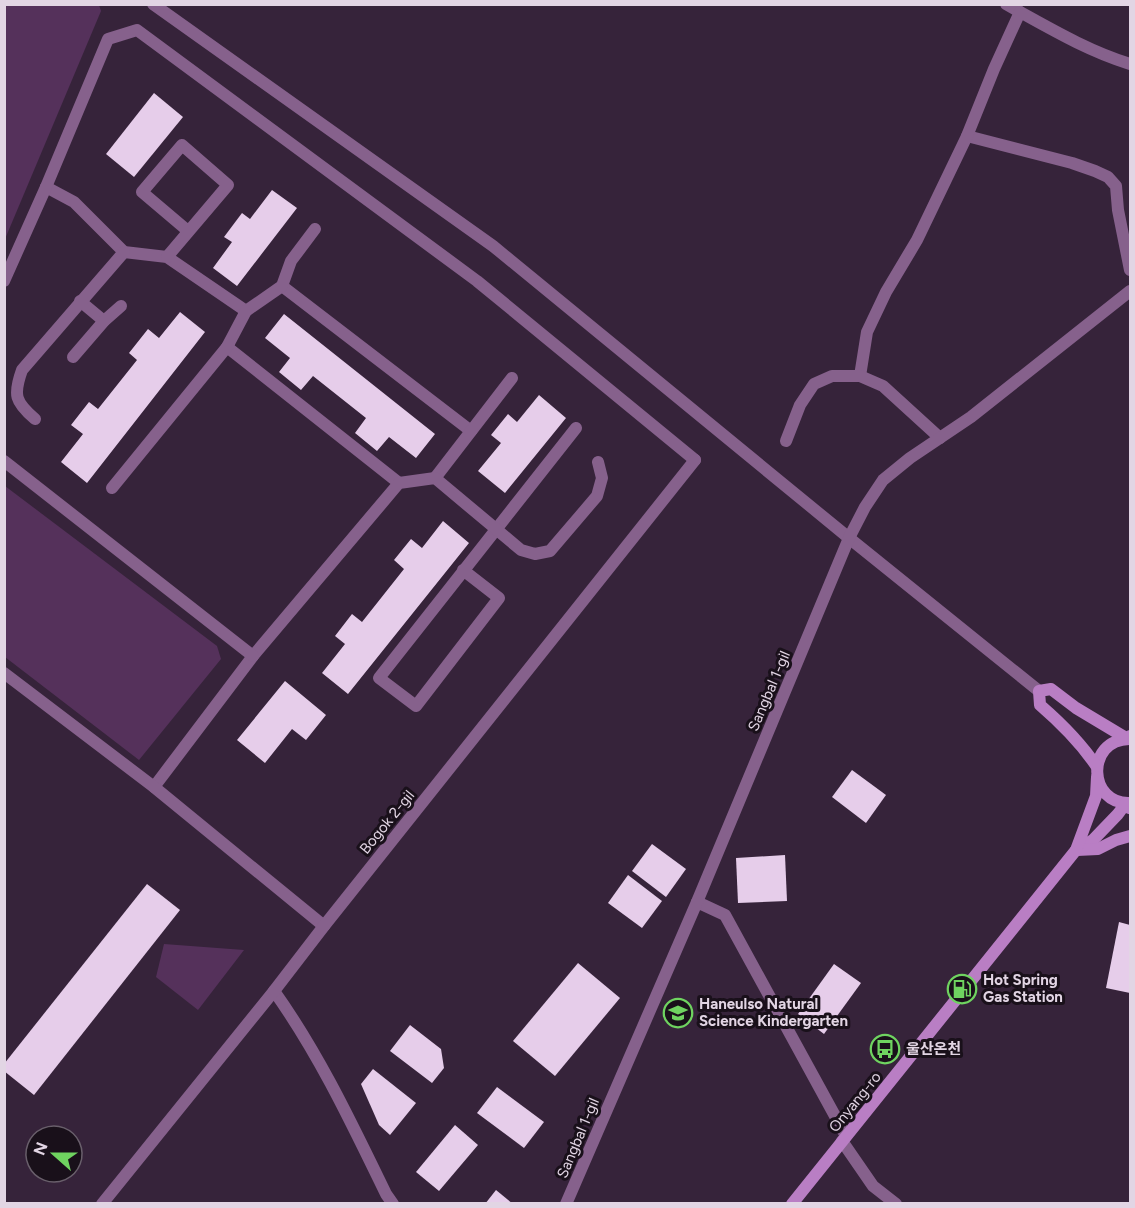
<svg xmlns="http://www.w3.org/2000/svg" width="1135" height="1208" font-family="Figtree,'Noto Sans KR',sans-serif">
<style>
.green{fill:#55315b}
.building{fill:#e6cdea}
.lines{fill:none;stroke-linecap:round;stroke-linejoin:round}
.service{stroke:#86618c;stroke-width:12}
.pedestrian{stroke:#86618c;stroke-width:12}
.minor{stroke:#86618c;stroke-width:12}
.tertiary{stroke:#86618c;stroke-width:12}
.secondary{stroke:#b97ec4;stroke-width:12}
.labels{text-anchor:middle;stroke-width:6;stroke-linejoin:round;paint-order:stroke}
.street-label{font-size:15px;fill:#e2d5e4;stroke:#19101a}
.poi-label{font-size:15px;font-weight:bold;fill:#e2d5e4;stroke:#19101a;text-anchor:start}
</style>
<rect width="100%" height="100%" fill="#36233a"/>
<!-- green -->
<g class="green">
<polygon points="5,4 99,5 101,11 5,239"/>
<polygon points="5,486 217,646 221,659 139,760 5,657"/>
<polygon points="164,944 244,950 198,1010 156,977"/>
</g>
<!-- building -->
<g class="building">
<polygon points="154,93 183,117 134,177 106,154"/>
<polygon points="272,190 297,208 237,286 213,268 232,242 224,237 242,213 250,219"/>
<polygon points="180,312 205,332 87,483 61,462 83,434 71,425 89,402 98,409 137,360 129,353 148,329 159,338"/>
<polygon points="284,314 435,434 416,458 389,437 377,451 355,433 366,418 313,376 301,390 279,372 290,358 265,338"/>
<polygon points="539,395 566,418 505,493 478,471 501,443 491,435 508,414 517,422"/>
<polygon points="443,521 469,543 348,694 322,673 345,644 335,636 352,614 362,622 404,569 394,560 411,539 422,548"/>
<polygon points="285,681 326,715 306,740 292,729 265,763 237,740"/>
<polygon points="852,770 886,795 866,823 832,797"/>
<polygon points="652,844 686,869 666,897 632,871"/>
<polygon points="785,855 787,901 738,903 736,858"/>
<polygon points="628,875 662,901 642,928 608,903"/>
<polygon points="147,884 180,910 34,1095 4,1071 4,1064"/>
<polygon points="1119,922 1130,925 1130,993 1106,988"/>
<polygon points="578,963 620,998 555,1076 513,1041"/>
<polygon points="834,964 861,983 824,1034 798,1014"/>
<polygon points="410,1025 441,1049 444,1068 432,1083 390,1051"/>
<polygon points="373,1069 416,1103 390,1135 379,1125 361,1084"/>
<polygon points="497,1087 544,1122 524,1148 477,1113"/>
<polygon points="455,1125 478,1145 439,1191 416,1172"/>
<polygon points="496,1190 513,1204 485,1204"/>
</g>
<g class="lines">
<!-- service -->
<g class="service">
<polyline points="46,187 74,202 124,252 167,257 246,311"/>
<polyline points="167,257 228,185 182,145 142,192 188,231"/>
<polyline points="282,286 471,431"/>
<polyline points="80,301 104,321"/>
<polyline points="227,347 399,483"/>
<polyline points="73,357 104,321 121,306"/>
<path d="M35,419C15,402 13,395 22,370L124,252"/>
<polyline points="435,478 512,378"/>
<polyline points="112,488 227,347 246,311 282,286 291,261 315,229"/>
<polyline points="463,570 499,598 416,706 379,678 576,428"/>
<polyline points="154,787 253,656 399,483 435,478 521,550 535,554 550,551 597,496 602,478 598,462"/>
</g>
<!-- pedestrian -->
<polyline class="pedestrian" points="4,461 253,656"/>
<!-- minor -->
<g class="minor">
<polyline points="153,4 493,246 849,538 1039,691"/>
<polyline points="1006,4 1020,12"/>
<polyline points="967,136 1072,163 1095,171 1108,177 1116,186 1118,210 1130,270"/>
<polyline points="4,281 46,187 108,39 137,30 477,281 695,460"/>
<path d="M860,376L867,332L886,292L917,240L967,136L994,69L1020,12C1056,32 1091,52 1130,64"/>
<polyline points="786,441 800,405 814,384 832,376 860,376 883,386 940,438"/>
<polyline points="4,673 154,787 324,926"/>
<polyline points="697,902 725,915 846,1136"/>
<path d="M274,991C319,1054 352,1124 386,1194L393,1204"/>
<polyline points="842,1141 873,1186 896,1204"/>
<polyline points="566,1204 697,902 849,538 865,507 883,480 910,458 971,417 1130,291"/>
</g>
<!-- tertiary -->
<polyline class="tertiary" points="102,1204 274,991 324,926 695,460"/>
<!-- secondary -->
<g class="secondary">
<path d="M1129,739C1085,740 1088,805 1130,803"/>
<path d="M1097,767C1081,743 1062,724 1040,705L1039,691L1051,689L1076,708L1126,738L1130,736"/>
<polyline points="1076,850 1093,840 1118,814 1126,803 1129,808"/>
<polyline points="1077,850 1098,849 1116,840 1130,836"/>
<polyline points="792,1204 1076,850 1096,796 1097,777"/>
</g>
</g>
<!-- icons -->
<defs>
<g id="fuel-ring" transform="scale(1.5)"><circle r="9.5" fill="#19101a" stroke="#6fd360" stroke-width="1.5"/><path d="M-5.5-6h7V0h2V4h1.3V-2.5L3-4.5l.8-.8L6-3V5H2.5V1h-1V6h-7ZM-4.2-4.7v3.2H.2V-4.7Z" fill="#6fd360"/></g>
<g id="school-ring" transform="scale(1.5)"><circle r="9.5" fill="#19101a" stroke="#6fd360" stroke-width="1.5"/><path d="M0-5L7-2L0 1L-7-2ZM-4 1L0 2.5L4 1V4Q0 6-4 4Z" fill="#6fd360"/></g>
<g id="bus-ring" transform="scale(1.5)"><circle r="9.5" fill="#19101a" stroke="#6fd360" stroke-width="1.5"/><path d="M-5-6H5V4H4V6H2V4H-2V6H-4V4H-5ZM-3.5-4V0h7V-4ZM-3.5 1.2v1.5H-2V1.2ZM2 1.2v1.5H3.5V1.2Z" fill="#6fd360"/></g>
</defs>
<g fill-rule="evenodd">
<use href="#fuel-ring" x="962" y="989"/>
<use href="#school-ring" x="678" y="1013"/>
<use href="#bus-ring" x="885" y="1049"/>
</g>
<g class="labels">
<!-- street labels -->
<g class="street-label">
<text transform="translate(769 691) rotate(-67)" y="5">Sangbal 1-gil</text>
<text transform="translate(387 822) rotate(-51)" y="5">Bogok 2-gil</text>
<text transform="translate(855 1102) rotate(-51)" y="5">Onyang-ro</text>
<text transform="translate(578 1138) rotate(-67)" y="5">Sangbal 1-gil</text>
</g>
<!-- poi labels -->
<g class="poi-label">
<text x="983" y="985">Hot Spring<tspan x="983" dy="17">Gas Station</tspan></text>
<text x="699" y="1009">Haneulso Natural<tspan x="699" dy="17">Science Kindergarten</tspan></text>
<text x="906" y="1054">울산온천</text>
</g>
</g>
<!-- border -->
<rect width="1135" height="1208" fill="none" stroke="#e2d5e4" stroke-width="12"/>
<!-- north arrow -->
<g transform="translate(54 1154) rotate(291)"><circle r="28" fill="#19101a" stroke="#695f6b" stroke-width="1.5"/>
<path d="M0-4.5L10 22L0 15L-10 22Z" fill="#6fd360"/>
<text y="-9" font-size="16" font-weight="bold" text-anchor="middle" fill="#e2d5e4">N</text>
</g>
</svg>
